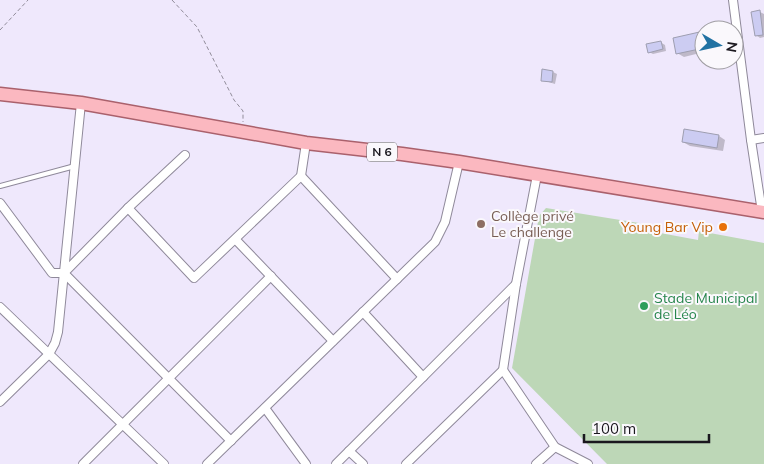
<svg xmlns="http://www.w3.org/2000/svg" width="764" height="464" font-family="Mulish,sans-serif">
<style>
.green{fill:#bdd7b7}
.shadow{fill:#0003}
.building{fill:#ccccf2;stroke:#9e9eb0}
.lines{fill:none;stroke-linecap:round;stroke-linejoin:round}
.service-casing{stroke:#8f899a;stroke-width:6}
.minor-casing{stroke:#8f899a;stroke-width:10}
.primary-casing{stroke:#aa616c;stroke-width:15}
.path{stroke:#918c9a;stroke-width:1;stroke-dasharray:4 2.5;stroke-linecap:butt}
.service{stroke:#fff;stroke-width:4}
.minor{stroke:#fff;stroke-width:8}
.primary{stroke:#fbb8c0;stroke-width:12}
.education-dot{fill:#8d6e63;stroke:#faf8fc;stroke-width:2}
.food-dot{fill:#e8710a;stroke:#faf8fc;stroke-width:2}
.leisure-dot{fill:#2e9e5b;stroke:#faf8fc;stroke-width:2}
.labels{text-anchor:middle;stroke-width:4;stroke-linejoin:round;paint-order:stroke}
.shield{fill:#faf8fc;stroke:#5d5a61;stroke-width:1}
.shield-label{font-size:12px;font-weight:bold;fill:#1a171e}
.education-label{font-size:14px;fill:#785e54;stroke:#faf8fc;text-anchor:start}
.food-label{font-size:14px;fill:#c56008;stroke:#faf8fc;text-anchor:end}
.leisure-label{font-size:14px;fill:#27864d;stroke:#faf8fc;text-anchor:start}
</style>
<rect width="100%" height="100%" fill="#efe8fc"/>
<!-- green -->
<polygon class="green" points="546,208 639,223 644,230 698,240 699,231 764,243 764,464 607,464 512,368 539,216"/>
<!-- shadow -->
<g class="shadow">
<polygon points="760,12 764,14 764,37 760,38 756,35"/>
<polygon points="704,32 704,52 684,57 677,53"/>
<polygon points="660,42 665,45 666,51 653,54 649,52"/>
<polygon points="553,72 557,74 555,84 542,80"/>
<polygon points="719,136 725,140 723,151 690,146 683,142"/>
</g>
<!-- building -->
<g class="building">
<polygon points="760,10 763,35 755,36 751,12"/>
<polygon points="704,31 704,48 676,54 673,38"/>
<polygon points="661,41 663,49 648,53 646,44"/>
<polygon points="542,69 553,71 552,82 541,81"/>
<polygon points="684,129 719,135 717,148 682,142"/>
</g>
<g class="lines">
<!-- service casing -->
<g class="service-casing">
<polyline id="service" points="0,186 75,166"/>
</g>
<!-- minor casing -->
<g class="minor-casing">
<g id="minor">
<polyline points="733,0 751,140 762,212"/>
<polyline points="751,140 764,138"/>
<polyline points="301,176 397,279"/>
<polyline points="0,203 52,273 64,273 231,441"/>
<polyline points="128,208 194,278 301,176 306,143"/>
<polyline points="236,240 333,341"/>
<polyline points="64,273 128,208 185,155"/>
<polyline points="0,307 164,464"/>
<polyline points="363,312 423,377"/>
<polyline points="503,370 555,447 588,464"/>
<polyline points="0,402 49,354 55,343 58,332 81,103"/>
<polyline points="265,408 306,464"/>
<polyline points="349,451 363,464"/>
<polyline points="83,464 271,276"/>
<polyline points="207,464 435,242 445,222 459,162"/>
<polyline points="336,464 516,284"/>
<polyline points="406,464 503,370 516,284 537,175"/>
<polyline points="536,464 555,447"/>
</g>
</g>
<!-- primary casing -->
<g class="primary-casing">
<polyline id="primary" points="0,94 81,103 306,143 402,154 459,162 764,212"/>
</g>
<!-- path -->
<g class="path">
<polyline points="172,0 197,27 234,100 243,111 243,122"/>
<polyline points="0,30 28,0"/>
</g>
<!-- service -->
<use href="#service" class="service"/>
<!-- minor -->
<use href="#minor" class="minor"/>
<!-- primary -->
<use href="#primary" class="primary"/>
</g>
<!-- markers -->
<circle class="education-dot" cx="481" cy="224" r="5"/>
<circle class="food-dot" cx="723" cy="227" r="5"/>
<circle class="leisure-dot" cx="644" cy="306" r="5"/>
<g class="labels">
<!-- shield labels -->
<rect class="shield" x="367" y="142.5" width="30" height="19" rx="4"/>
<g class="shield-label">
<text x="382" y="156">N 6</text>
</g>
<!-- education labels -->
<g class="education-label">
<text x="491" y="221">Collège privé<tspan x="491" dy="16">Le challenge</tspan></text>
</g>
<!-- food labels -->
<g class="food-label">
<text x="713" y="232">Young Bar Vip</text>
</g>
<!-- leisure labels -->
<g class="leisure-label">
<text x="654" y="303">Stade Municipal<tspan x="654" dy="16">de Léo</tspan></text>
</g>
</g>
<!-- north arrow -->
<g transform="translate(719 45) rotate(99)"><circle r="24" fill="#faf8fc" stroke="#a09ea3"/>
<path d="M0-4L9 19L0 12L-9 19Z" fill="#2172a3"/>
<text y="-8" font-size="14" font-weight="bold" text-anchor="middle" fill="#1a171e">N</text>
</g>
<!-- scale -->
<path d="M584 434v8h125v-8" fill="none" stroke="#1a171e" stroke-width="2.5"/>
<text x="592" y="434" font-size="15" fill="#1a171e" stroke="#faf8fc" stroke-width="4" paint-order="stroke">100 m</text>
</svg>
